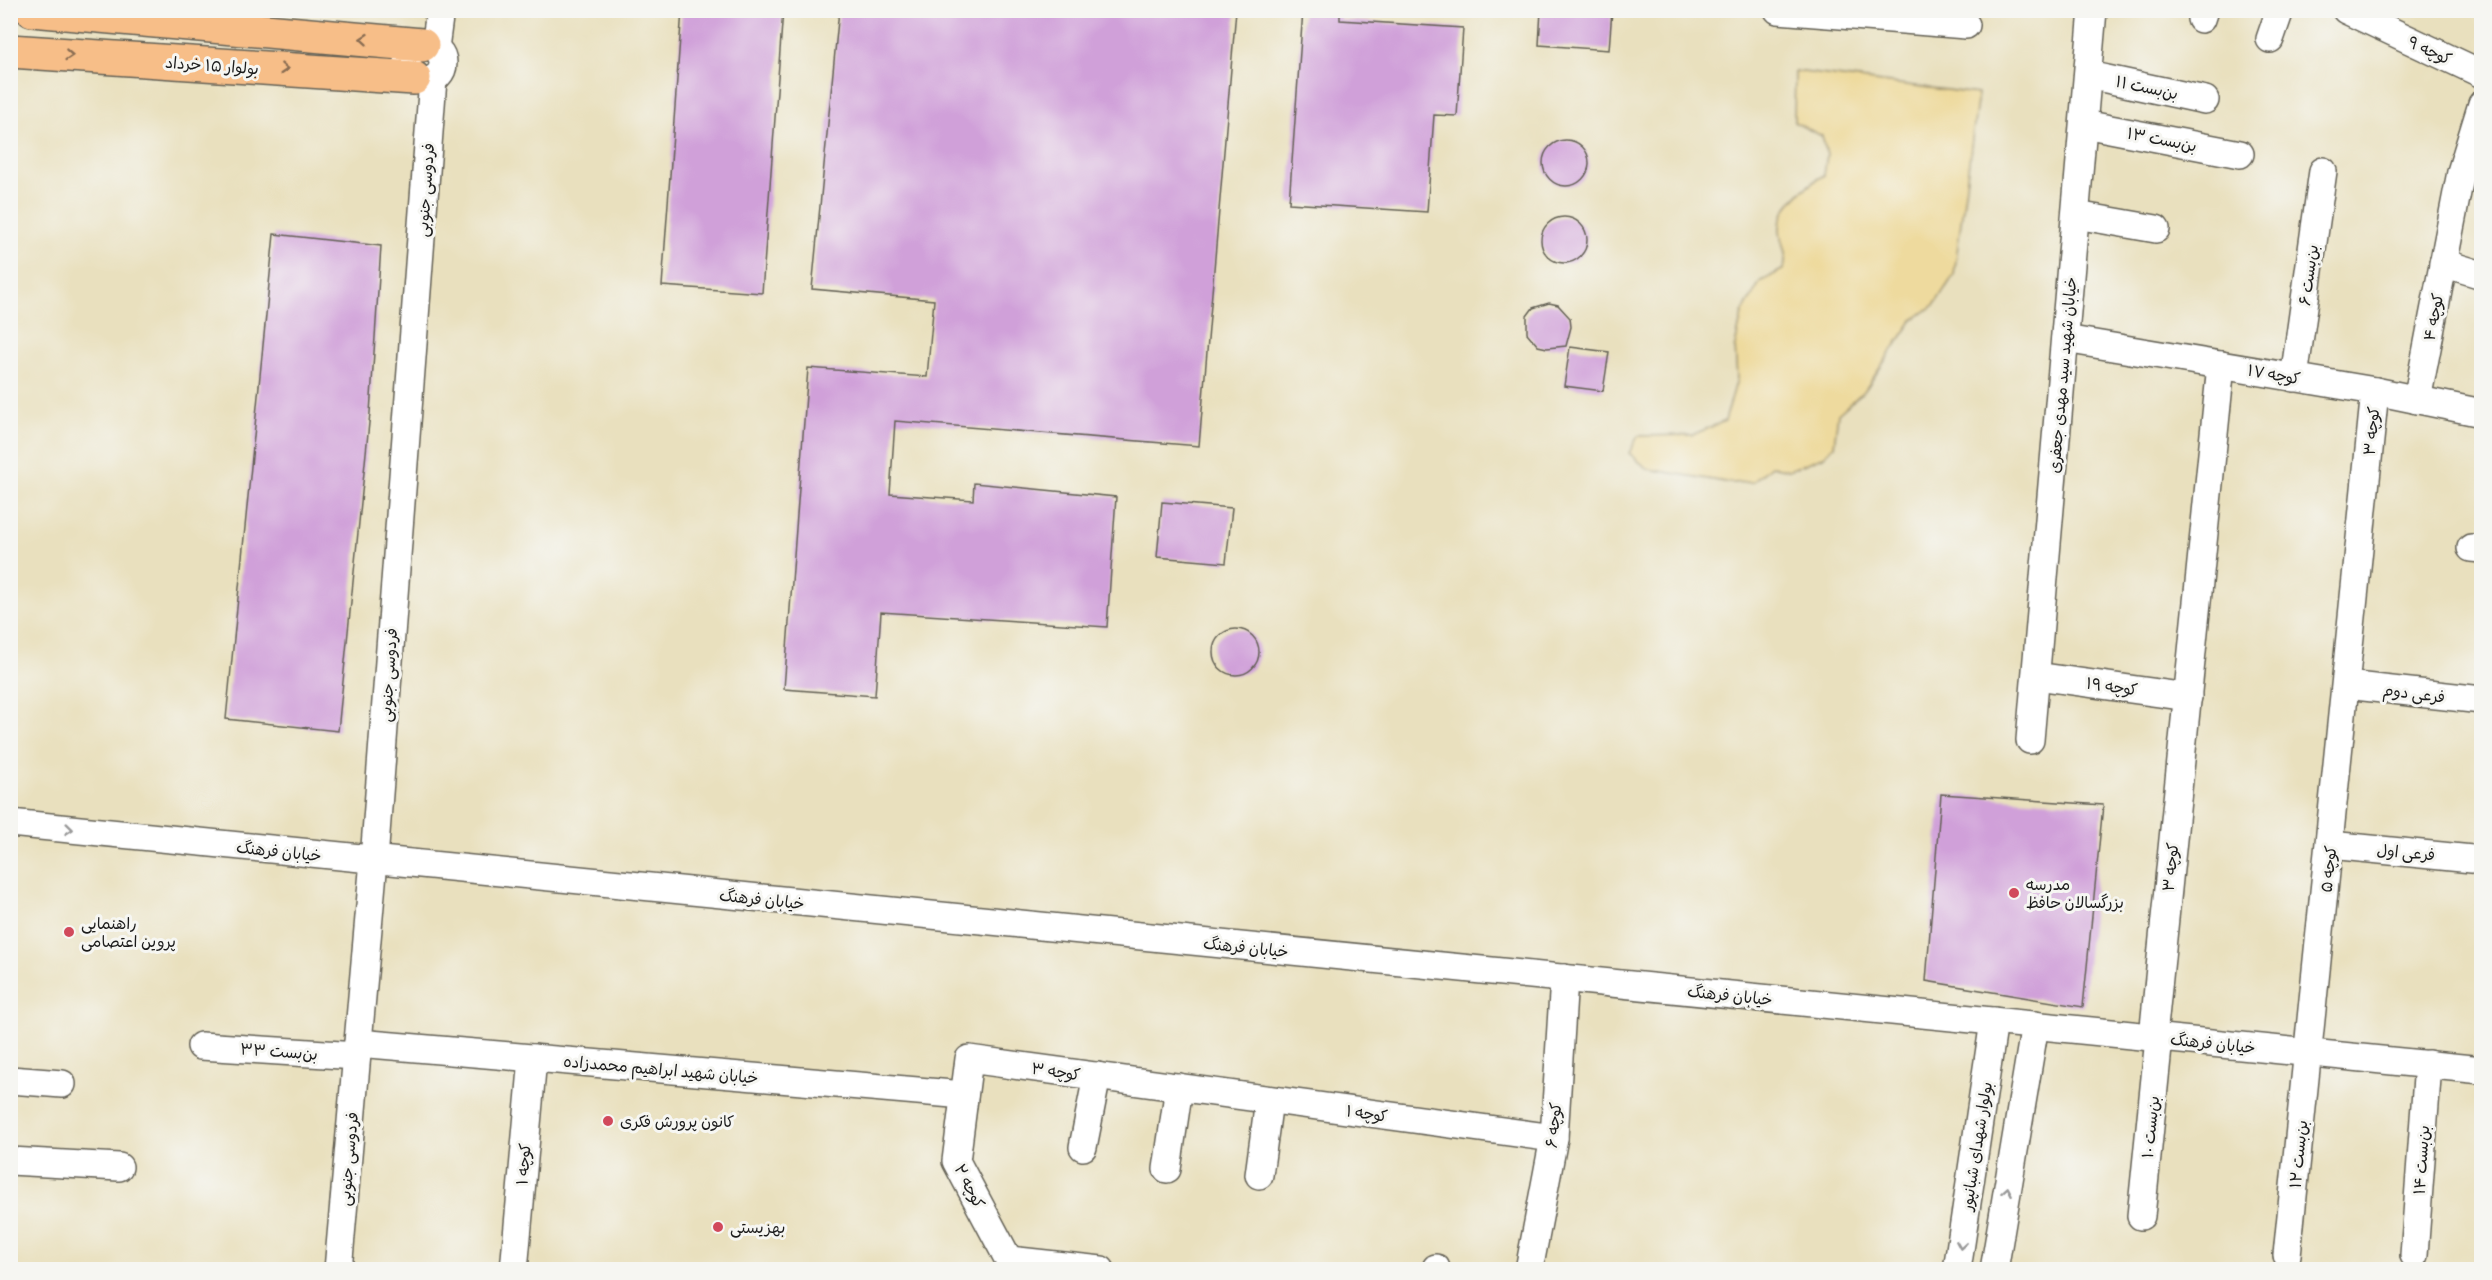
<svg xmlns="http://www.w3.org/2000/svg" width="2492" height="1280" font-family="Pangolin,'Playpen Sans Arabic',sans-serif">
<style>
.sand{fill:#eeda9e;stroke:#857b5d;stroke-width:1.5}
.building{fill:#d0a0d9}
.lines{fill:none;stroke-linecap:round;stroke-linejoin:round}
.minor-casing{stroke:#646155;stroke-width:30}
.major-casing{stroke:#646155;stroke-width:36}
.minor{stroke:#fff;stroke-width:27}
.major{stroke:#f7be88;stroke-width:33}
.oneway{stroke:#8a6d52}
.oneway2{stroke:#999}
.poi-dot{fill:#d1495b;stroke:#f6f6f2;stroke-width:2}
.labels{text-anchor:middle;stroke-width:6;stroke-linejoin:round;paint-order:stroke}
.street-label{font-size:16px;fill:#1c1c1c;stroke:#f6f6f2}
.poi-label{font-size:16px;fill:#1c1c1c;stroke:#f6f6f2;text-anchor:start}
</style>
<rect width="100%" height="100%" fill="#f6f6f2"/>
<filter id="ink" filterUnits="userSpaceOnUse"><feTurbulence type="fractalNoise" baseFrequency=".0167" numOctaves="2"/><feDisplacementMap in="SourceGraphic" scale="12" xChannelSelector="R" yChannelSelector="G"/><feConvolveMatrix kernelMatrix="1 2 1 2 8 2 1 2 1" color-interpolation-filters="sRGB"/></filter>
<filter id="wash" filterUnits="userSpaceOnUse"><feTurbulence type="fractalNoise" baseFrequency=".008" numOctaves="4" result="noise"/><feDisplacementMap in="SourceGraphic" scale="24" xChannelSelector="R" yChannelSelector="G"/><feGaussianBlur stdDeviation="1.35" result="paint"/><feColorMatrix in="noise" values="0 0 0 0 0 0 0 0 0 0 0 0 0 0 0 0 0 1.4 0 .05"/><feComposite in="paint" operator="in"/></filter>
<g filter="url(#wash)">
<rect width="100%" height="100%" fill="#e9e0be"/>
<!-- sand -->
<path class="sand" d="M1795,71L1978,94L1954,275L1935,304L1912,321L1865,390L1838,414L1834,446L1823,457L1789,470L1771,466L1753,482L1731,483L1648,469L1629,453L1638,436L1692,435L1725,421L1737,379L1735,346L1742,313L1760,282L1784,269C1788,251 1782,248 1780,232C1777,208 1806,186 1824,175L1827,155L1822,136L1794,122Z"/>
<g id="blocks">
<!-- building -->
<g class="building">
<polygon points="682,10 783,10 762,293 662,286"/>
<polygon points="839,10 1236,10 1199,446 895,421 890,494 973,500 974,483 1116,497 1107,627 881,612 875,696 784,689 808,368 927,377 934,300 812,289"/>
<polygon points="1303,10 1340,10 1340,20 1463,28 1457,116 1434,115 1427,212 1289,203"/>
<polygon points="1541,10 1612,10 1609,50 1539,45"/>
<circle cx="1566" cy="163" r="23"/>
<circle cx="1564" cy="240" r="23"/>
<polygon points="274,234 381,246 370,413 338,731 226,719"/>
<polygon points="1549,303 1558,305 1570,318 1571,327 1566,346 1547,348 1538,346 1527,333 1527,316 1533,308"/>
<polygon points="1570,347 1609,352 1603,391 1564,386"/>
<polygon points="1162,502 1232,508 1226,563 1157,557"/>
<circle cx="1236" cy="652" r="23"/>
<polygon points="1941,794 2103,805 2083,1007 1926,981"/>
</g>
</g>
</g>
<g filter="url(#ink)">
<use href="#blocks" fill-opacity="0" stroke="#646155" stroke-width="1.5"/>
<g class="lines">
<!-- minor casing -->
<g class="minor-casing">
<g id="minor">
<polyline points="1778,10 1966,25"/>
<polyline points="2346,10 2482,74"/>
<polyline points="2201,19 2204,10"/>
<polyline points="2270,39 2280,10"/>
<circle cx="425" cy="63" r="18"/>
<polyline points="435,48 440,10"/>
<polyline points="2088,75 2205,100"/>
<polyline points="2084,124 2240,154"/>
<polyline points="2076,215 2156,229"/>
<polyline points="2443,263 2482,275"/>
<polyline points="2065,339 2375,391 2482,413"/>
<polyline points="2294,378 2323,171"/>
<polyline points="2417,400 2461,172 2482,104"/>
<polyline points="2471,548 2482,549"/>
<polyline points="2036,676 2188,697"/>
<polyline points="2346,685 2482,700"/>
<polyline points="2030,740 2093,10"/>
<polyline points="10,823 2482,1070"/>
<polyline points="2330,845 2482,860"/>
<polyline points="2153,1037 2221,365"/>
<polyline points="358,1043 964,1095"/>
<polyline points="201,1046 357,1056"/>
<polyline points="10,1080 62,1084"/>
<polyline points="1083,1147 1097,1076"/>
<polyline points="10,1161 119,1167"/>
<polyline points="1167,1169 1179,1087"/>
<polyline points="1259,1175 1269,1100"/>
<polyline points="2141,1216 2159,1038"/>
<polyline points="2287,1255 2375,391"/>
<polyline points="2414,1255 2428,1064"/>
<polyline points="1009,1260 1101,1270"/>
<polyline points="338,1270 374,860 433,79"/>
<polyline points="514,1270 533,1058"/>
<polyline points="1014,1270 956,1161 969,1059 1554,1138"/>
<polyline points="1435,1270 1436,1268"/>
<polyline points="1529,1270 1554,1138 1564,978"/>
<polyline points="1957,1270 1994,1021"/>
<polyline points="1994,1270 2035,1025"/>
</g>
</g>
<!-- major casing -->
<g class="major-casing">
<g id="major">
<polyline points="32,10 422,45"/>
<polyline points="10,51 414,78"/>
</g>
</g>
<!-- minor -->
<use href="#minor" class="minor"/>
<!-- major -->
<use href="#major" class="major"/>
</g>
<!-- one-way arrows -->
<defs><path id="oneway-chevron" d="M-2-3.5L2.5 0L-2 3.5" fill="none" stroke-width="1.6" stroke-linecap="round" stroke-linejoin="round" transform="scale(1.5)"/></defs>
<g class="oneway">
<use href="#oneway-chevron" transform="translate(364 39) rotate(-175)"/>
<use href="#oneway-chevron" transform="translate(69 55) rotate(4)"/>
<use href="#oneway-chevron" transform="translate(284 69) rotate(4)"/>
</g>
<g class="oneway2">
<use href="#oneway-chevron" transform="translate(69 829) rotate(6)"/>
<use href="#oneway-chevron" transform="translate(2007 1191) rotate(-80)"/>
<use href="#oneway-chevron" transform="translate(1961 1245) rotate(99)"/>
</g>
</g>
<!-- markers -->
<g class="poi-dot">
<circle cx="2014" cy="893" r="6"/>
<circle cx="69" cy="932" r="6"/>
<circle cx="608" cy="1121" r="6"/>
<circle cx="718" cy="1227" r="6"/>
</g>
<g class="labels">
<!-- street labels -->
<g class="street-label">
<text transform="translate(2430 50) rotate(25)" y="6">کوچه ۹</text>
<text transform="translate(212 65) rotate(4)" y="6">بولوار ۱۵ خرداد</text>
<text transform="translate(2147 87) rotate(12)" y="6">بن‌بست ۱۱</text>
<text transform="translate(2162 139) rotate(11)" y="6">بن‌بست ۱۳</text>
<text transform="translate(425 190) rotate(-86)" y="6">فردوسی جنوبی</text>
<text transform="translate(2308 275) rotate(-82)" y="6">بن‌بست ۶</text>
<text transform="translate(2433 317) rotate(-79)" y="6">کوچه ۴</text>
<text transform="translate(2274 374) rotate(10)" y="6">کوچه ۱۷</text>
<text transform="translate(2062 375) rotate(-85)" y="6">خیابان شهید سید مهدی جعفری</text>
<text transform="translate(2371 431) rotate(-84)" y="6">کوچه ۳</text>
<text transform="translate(388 675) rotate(-86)" y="6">فردوسی جنوبی</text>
<text transform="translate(2112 686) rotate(8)" y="6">کوچه ۱۹</text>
<text transform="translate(2414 693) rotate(7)" y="6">فرعی دوم</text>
<text transform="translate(279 851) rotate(6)" y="6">خیابان فرهنگ</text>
<text transform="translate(2406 852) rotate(5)" y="6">فرعی اول</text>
<text transform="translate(2170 867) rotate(-84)" y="6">کوچه ۳</text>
<text transform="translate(2328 869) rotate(-84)" y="6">کوچه ۵</text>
<text transform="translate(762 899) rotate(6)" y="6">خیابان فرهنگ</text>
<text transform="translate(1246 947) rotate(6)" y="6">خیابان فرهنگ</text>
<text transform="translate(1730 995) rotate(6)" y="6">خیابان فرهنگ</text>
<text transform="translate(2213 1043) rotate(6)" y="6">خیابان فرهنگ</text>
<text transform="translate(279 1051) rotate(4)" y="6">بن‌بست ۳۳</text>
<text transform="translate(661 1069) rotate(5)" y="6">خیابان شهید ابراهیم محمدزاده</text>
<text transform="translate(1056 1071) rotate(8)" y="6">کوچه ۳</text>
<text transform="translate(1367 1113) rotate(8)" y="6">کوچه ۱</text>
<text transform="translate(1553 1125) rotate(-84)" y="6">کوچه ۶</text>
<text transform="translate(2150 1127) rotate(-84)" y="6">بن‌بست ۱۰</text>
<text transform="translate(1976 1146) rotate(-81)" y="6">بولوار شهدای شبانپور</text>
<text transform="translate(2298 1154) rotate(-84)" y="6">بن‌بست ۱۲</text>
<text transform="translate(348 1159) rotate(-85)" y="6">فردوسی جنوبی</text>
<text transform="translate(2421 1160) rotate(-86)" y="6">بن‌بست ۱۴</text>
<text transform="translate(523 1164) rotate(-85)" y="6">کوچه ۱</text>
<text transform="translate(970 1186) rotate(63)" y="6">کوچه ۲</text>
</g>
<!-- poi labels -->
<g class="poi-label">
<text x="2026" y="890">مدرسه<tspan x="2026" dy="18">بزرگسالان حافظ</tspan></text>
<text x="81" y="929">راهنمایی<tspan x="81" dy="18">پروین اعتصامی</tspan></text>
<text x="620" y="1127">کانون پرورش فکری</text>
<text x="730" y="1233">بهزیستی</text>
</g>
</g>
<!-- margin -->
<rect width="2492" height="1280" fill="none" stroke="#f6f6f2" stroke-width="36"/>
</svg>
